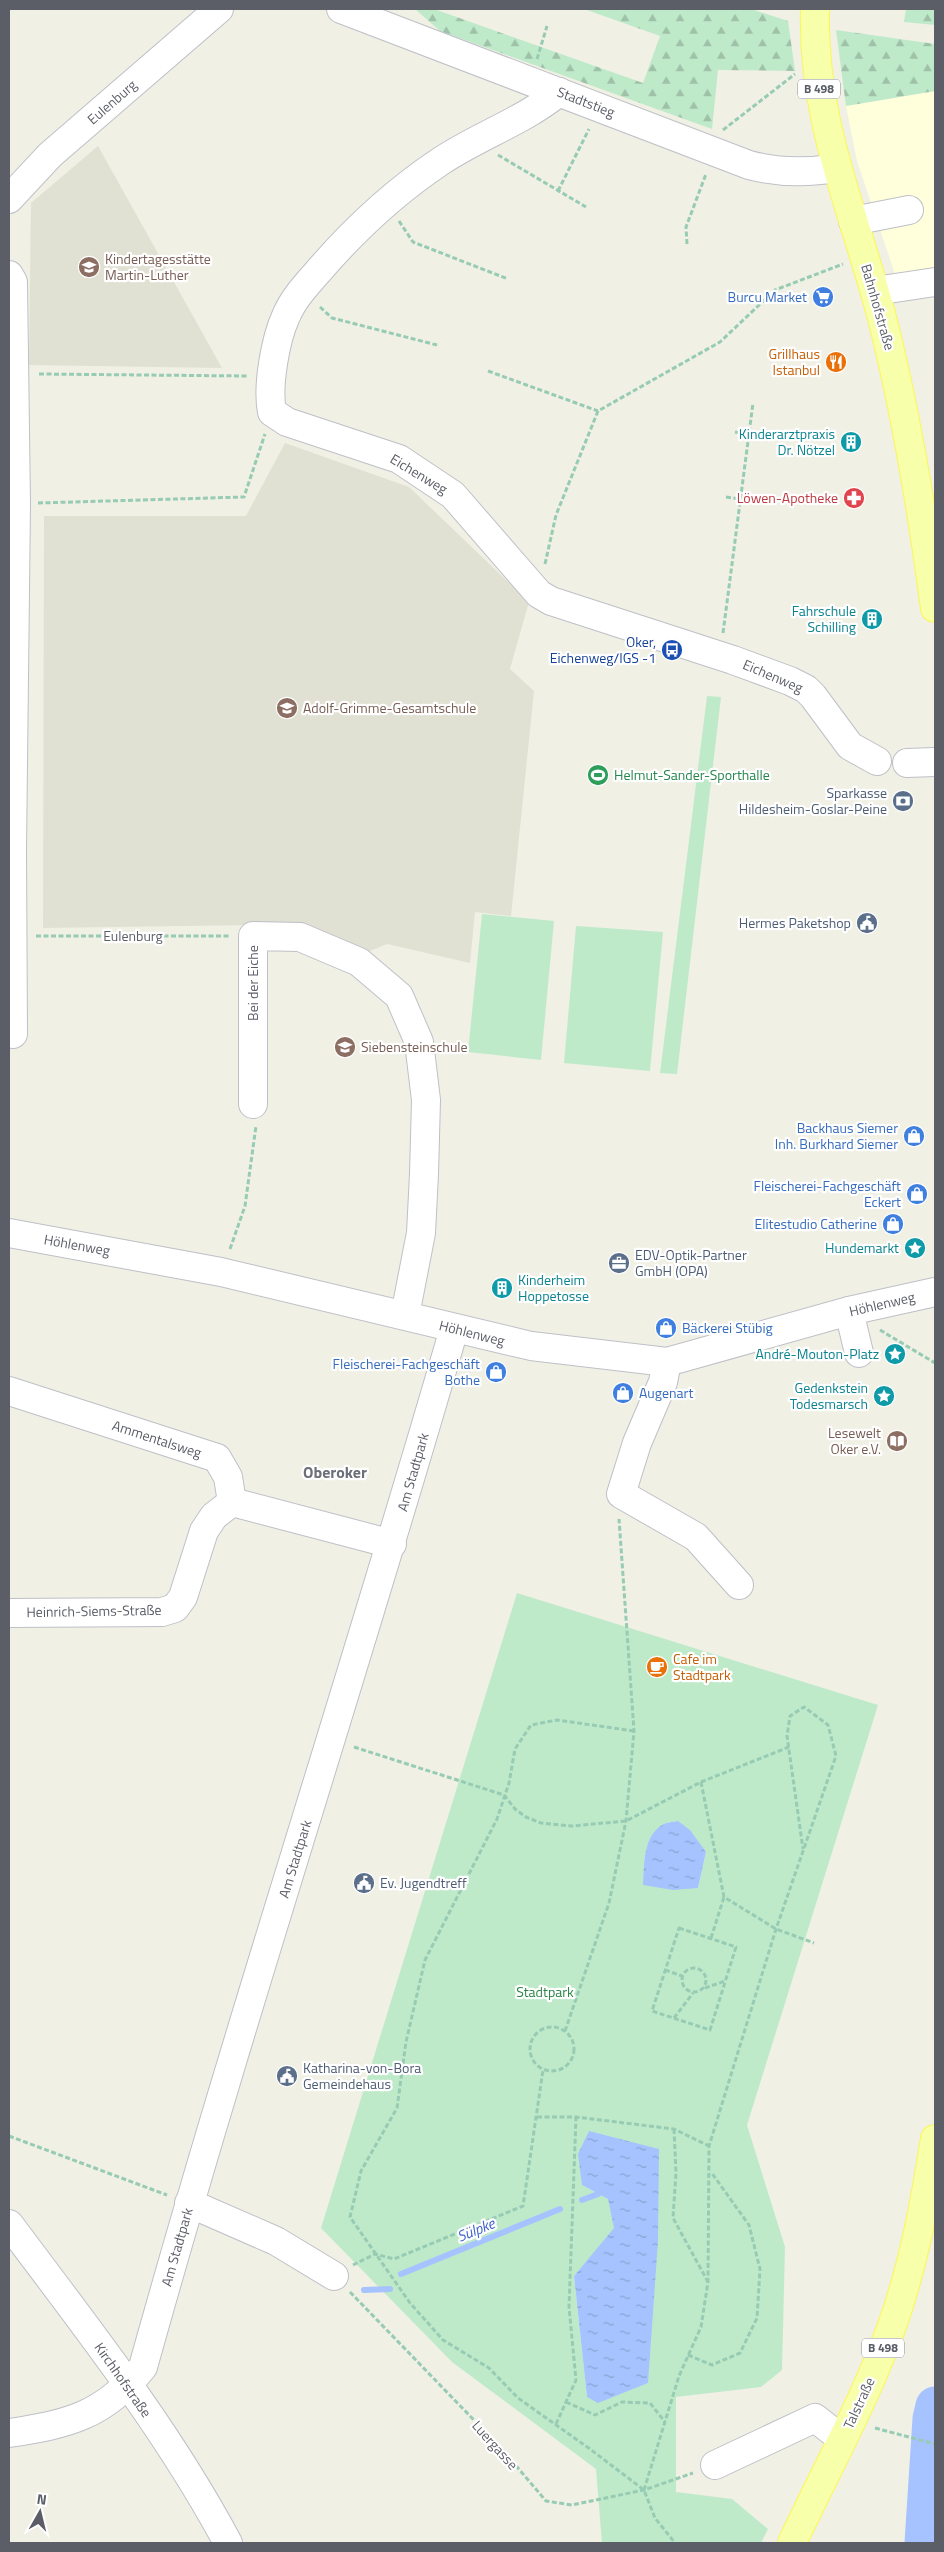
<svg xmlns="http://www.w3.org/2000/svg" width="944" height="2552" font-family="'Titillium Web',sans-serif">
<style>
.commercial{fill:#ffffdb}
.education{fill:#e0e0d3}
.forest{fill:url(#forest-firs)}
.park{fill:#bfeaca;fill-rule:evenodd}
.water{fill:url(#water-ripples)}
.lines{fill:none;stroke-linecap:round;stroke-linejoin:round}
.stream{stroke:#a6c3ff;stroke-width:6}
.river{stroke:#a6c3ff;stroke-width:39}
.minor-casing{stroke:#bec0c7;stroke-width:30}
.major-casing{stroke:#fdf751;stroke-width:30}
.path{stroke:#97cbb3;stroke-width:3;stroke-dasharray:5 2.5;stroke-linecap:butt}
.minor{stroke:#fff;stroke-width:28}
.major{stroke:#f8ffab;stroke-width:28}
.labels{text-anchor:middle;stroke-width:4.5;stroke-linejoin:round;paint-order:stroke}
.shield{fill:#fff;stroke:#8d8e95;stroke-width:1}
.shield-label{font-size:12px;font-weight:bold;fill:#5c5e67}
.street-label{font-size:14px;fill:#5c5e67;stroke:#fff}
.education-label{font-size:14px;fill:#785e54;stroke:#fff;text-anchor:start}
.shop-label{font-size:14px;fill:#366cbe;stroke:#fff;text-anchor:end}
.food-label{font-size:14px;fill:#c56008;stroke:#fff;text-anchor:end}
.culture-label{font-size:14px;fill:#0d838f;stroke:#fff;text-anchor:end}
.health-label{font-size:14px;fill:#be3a42;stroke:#fff;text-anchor:end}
.transit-label{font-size:14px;fill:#164399;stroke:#fff;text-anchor:end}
.leisure-label{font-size:14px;fill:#27864d;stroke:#fff;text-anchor:start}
.service-label{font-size:14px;fill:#4e5e75;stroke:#fff;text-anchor:start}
.park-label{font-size:14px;fill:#2d8546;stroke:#fff}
.water-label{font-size:15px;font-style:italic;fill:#3d61ce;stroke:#fff}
.quarter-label{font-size:16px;font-weight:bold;fill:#6d7079;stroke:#fff}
</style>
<defs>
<pattern id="forest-firs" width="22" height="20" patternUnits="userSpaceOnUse" patternTransform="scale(1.25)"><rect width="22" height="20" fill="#bfeaca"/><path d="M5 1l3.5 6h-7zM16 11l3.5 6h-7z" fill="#9ec1a8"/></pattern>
<pattern id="water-ripples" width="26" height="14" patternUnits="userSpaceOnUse" patternTransform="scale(1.25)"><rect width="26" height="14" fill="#a6c3ff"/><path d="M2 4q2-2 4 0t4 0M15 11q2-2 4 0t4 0" fill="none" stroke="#8aa2d2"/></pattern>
</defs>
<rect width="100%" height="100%" fill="#f0f0e5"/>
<!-- commercial -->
<polygon class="commercial" points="935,91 935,271 896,277 857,161 846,106"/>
<!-- education -->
<g class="education">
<polygon points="98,146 222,368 29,365 31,203"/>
<polygon points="285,443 409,487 529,602 510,669 534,691 511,916 475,912 470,963 387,944 365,953 253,925 43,928 44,516 246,516"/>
</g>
<!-- forest -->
<g class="forest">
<polygon points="415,9 434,9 643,83 660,36 584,9 751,9 788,21 795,71 718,70 712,129 440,31"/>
<polygon points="906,9 935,9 935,25 904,22"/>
<polygon points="836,30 935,44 935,91 846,106"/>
</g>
<!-- park -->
<g class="park">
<polygon points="707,696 721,697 677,1074 660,1073"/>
<polygon points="482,914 554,921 541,1060 468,1052"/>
<polygon points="576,926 663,932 650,1071 564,1063"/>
<path d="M517,1593L878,1705L747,2125L785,2247L782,2370L761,2387L676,2397V2492L732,2499L768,2529L761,2543H602L596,2469L452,2362L321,2228ZM678,1821L706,1852L698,1888L643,1885C644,1866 643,1836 662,1825C666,1822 673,1822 678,1821ZM659,2149L587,2397L574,2276L615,2229L608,2199L582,2185Z"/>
</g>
<!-- water -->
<g class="water">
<path d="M678,1821L690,1830L706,1852L698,1888L673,1890L643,1885C644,1865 643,1836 662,1825C666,1822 673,1822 678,1821Z"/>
<polygon points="589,2131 659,2149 658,2241 648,2383 598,2403 587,2397 574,2276 614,2228 608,2199 582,2185 578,2154"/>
</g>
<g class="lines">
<!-- stream -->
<g class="stream">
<polyline points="582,2200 598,2194"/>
<polyline points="401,2274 560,2209"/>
<polyline points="364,2290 390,2289"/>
</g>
<!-- river -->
<polyline class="river" points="924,2543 932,2419 935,2406"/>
<!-- minor casing -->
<g class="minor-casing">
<g id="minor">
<path d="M341,9L749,165C779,173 806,173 837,168"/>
<path d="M559,92C522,122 480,135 441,161C396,191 357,227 322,267C309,282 294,297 286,316C275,340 267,387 272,412L287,422L399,459L453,495L539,594L551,601L733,660L790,681L806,689L813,696L850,746L877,761"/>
<polyline points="9,199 50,155 219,9"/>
<polyline points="853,221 909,210"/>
<polyline points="9,275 13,282 16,504 12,851 9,853"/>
<polyline points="875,291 935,282"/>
<polyline points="907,763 935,762"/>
<polyline points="12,851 13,1034"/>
<polyline points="253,1104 253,936 300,937 359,962 399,996 419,1042 426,1100 424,1174 421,1233 405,1315"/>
<polyline points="9,1233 221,1272 531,1346 667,1362 849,1311 935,1292"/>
<polyline points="849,1311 859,1353"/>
<polyline points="667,1362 663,1382 637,1443 621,1494 696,1537 739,1585"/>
<polyline points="9,1391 217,1458 228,1477 232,1502 392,1544"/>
<polyline points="9,1613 162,1612 175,1608 183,1597 204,1531 214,1516 232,1502"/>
<polyline points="189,2203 276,2241 334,2276"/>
<path d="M9,2224C86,2327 167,2429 228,2543"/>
<path d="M9,2433C68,2424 104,2416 143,2367C240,2019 354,1676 454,1329"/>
<polyline points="715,2465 815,2418 842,2439"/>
</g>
</g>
<!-- major casing -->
<g class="major-casing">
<g id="major">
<path d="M815,9C812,120 853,209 881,314C906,411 922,509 935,608"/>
<path d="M792,2543C826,2470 866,2399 893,2323C914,2263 925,2202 935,2139"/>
</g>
</g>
<!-- path -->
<g class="path">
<polyline points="537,59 547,26"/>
<polyline points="723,130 795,74"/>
<polyline points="498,155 586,207"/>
<polyline points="558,191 589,129"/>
<polyline points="399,221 413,242 508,279"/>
<polyline points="687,244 686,227 706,174"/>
<polyline points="320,307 332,318 437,345"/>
<polyline points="488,371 598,411"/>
<polyline points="39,374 247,376"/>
<polyline points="735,432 749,434"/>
<polyline points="726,497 741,499"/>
<polyline points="38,503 244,497 265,434"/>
<polyline points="545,564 556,515 598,411 720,342 775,290 843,264"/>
<polyline points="723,633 753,403"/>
<polyline points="36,936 230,936"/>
<polyline points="230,1249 245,1206 256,1126"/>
<polyline points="880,1330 935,1363"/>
<polyline points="634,1731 557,1720 531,1725 515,1749 509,1783 497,1819 425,1960 406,2042 397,2108 361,2171 350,2217 410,2303 443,2340 489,2368 518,2398 590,2449 644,2490 655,2518 675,2543"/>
<polyline points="354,1747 504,1795 515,1809 526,1817 541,1823 572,1826 626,1821 701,1782 789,1747"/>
<polyline points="701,1782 724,1897 776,1929 814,1943"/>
<polygon points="679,1928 736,1947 710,2030 652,2011"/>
<polyline points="711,1938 724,1897"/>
<circle cx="694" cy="1980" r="12"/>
<polyline points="665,1970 682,1976"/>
<polyline points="705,1988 725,1981"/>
<polyline points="674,2018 693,1993"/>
<circle cx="552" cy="2049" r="22"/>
<polyline points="565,2031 609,1903 626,1821 634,1731 619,1519"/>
<polyline points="537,2117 576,2117 674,2129 709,2146"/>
<polyline points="674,2129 676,2173 673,2218 708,2282"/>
<polyline points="9,2136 167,2195"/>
<polyline points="353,2265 375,2254 394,2259 523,2206 543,2070"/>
<polyline points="350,2292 501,2448 546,2501 572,2505 644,2490 693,2473"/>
<polyline points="688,2355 712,2365 740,2353 757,2318 760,2269 749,2225 711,2172"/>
<polyline points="566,2402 595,2415 622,2402 650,2403 665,2422"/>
<polyline points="556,2424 576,2380 569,2307 576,2117"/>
<polyline points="875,2428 935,2444"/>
<polyline points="644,2490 679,2376 701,2327 708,2282 709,2146 776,1929 836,1756 828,1725 804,1707 790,1716 787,1736 803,1849"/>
</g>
<!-- minor -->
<use href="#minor" class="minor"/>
<!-- major -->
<use href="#major" class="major"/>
</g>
<!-- icons -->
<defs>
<g id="school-disc" transform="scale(1.125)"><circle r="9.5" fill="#8d6e63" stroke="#fff"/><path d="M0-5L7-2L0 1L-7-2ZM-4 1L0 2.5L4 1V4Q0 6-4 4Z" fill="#fff"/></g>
<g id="supermarket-disc" transform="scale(1.125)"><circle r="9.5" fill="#3f7fe0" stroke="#fff"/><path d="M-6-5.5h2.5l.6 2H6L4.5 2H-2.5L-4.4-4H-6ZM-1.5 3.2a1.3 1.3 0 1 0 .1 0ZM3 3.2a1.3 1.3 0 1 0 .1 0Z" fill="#fff"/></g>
<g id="restaurant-disc" transform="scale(1.125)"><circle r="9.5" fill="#e8710a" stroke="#fff"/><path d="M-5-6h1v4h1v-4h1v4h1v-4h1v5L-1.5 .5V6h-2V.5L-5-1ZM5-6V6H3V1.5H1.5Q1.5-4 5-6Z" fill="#fff"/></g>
<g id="building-disc" transform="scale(1.125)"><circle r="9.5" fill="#0f9aa8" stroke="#fff"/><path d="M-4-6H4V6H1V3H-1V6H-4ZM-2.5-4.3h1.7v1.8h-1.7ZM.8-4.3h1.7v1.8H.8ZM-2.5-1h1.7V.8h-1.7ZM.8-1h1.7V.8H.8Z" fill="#fff"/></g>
<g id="pharmacy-disc" transform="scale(1.125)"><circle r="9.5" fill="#e0444e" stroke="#fff"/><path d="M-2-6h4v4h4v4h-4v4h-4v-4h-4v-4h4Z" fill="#fff"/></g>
<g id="bus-disc" transform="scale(1.125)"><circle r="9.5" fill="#1a4fb4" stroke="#fff"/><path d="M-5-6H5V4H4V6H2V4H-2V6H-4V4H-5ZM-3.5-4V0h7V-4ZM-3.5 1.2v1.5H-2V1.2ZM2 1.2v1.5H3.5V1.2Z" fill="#fff"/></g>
<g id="stadium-disc" transform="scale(1.125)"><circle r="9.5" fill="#2e9e5b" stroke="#fff"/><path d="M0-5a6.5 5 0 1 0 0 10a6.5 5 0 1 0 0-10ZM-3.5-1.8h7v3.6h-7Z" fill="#fff"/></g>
<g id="bank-disc" transform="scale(1.125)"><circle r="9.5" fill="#5c6f8a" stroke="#fff"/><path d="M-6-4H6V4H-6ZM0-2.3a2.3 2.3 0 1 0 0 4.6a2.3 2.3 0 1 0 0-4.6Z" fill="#fff"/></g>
<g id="civic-disc" transform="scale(1.125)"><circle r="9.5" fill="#5c6f8a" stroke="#fff"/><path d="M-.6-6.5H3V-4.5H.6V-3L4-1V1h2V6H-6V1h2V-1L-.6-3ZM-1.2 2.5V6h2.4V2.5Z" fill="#fff"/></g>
<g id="shop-disc" transform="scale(1.125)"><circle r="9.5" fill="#3f7fe0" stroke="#fff"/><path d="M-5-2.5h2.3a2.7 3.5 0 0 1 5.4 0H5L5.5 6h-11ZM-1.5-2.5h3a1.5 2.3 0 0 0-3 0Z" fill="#fff"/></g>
<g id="sight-disc" transform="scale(1.125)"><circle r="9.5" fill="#0f9aa8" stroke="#fff"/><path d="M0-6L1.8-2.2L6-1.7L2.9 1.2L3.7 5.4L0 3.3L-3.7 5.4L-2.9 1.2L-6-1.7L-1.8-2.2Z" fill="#fff"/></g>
<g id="office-disc" transform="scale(1.125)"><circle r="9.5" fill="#5c6f8a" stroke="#fff"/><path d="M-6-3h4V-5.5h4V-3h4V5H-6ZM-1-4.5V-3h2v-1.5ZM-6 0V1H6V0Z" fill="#fff"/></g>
<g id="library-disc" transform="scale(1.125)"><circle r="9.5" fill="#8d6e63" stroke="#fff"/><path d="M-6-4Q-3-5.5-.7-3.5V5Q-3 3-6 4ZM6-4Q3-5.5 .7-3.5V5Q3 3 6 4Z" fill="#fff"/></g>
<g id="cafe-disc" transform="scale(1.125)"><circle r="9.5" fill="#e8710a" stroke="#fff"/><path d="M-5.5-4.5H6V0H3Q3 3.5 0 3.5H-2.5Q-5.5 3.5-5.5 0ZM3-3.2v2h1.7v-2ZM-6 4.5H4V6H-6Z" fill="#fff"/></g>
</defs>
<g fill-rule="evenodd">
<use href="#school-disc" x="89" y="267"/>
<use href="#supermarket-disc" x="823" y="297"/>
<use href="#restaurant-disc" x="836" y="362"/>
<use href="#building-disc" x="851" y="442"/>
<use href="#pharmacy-disc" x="854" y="498"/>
<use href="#building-disc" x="872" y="619"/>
<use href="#bus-disc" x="672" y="650"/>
<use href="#school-disc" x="287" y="708"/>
<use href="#stadium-disc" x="598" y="775"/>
<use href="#bank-disc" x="903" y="801"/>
<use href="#civic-disc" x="867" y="923"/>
<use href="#school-disc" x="345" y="1047"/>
<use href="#shop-disc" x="914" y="1136"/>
<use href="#shop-disc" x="917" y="1194"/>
<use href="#shop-disc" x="893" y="1224"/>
<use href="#sight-disc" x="915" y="1248"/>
<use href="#office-disc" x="619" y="1263"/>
<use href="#building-disc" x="502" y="1288"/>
<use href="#shop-disc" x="666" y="1328"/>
<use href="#sight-disc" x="895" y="1354"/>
<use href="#shop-disc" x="496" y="1372"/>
<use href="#shop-disc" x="623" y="1393"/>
<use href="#sight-disc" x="884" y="1396"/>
<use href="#library-disc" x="897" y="1441"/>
<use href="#cafe-disc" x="657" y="1667"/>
<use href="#civic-disc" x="364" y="1883"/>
<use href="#civic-disc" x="287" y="2076"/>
</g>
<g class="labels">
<!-- shield labels -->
<g class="shield">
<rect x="798" y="79.5" width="42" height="19" rx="4"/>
<rect x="862" y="2338.5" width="42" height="19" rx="4"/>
</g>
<g class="shield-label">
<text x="819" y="93">B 498</text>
<text x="883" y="2352">B 498</text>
</g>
<!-- street labels -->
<g class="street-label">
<text transform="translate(112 102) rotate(-41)" y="5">Eulenburg</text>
<text transform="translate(586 102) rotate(21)" y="5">Stadtstieg</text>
<text transform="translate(878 307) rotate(74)" y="5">Bahnhofstraße</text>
<text transform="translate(419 474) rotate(31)" y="5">Eichenweg</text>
<text transform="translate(773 676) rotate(23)" y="5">Eichenweg</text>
<text x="133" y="941">Eulenburg</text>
<text transform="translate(253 983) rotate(-90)" y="5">Bei der Eiche</text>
<text transform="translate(77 1245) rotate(10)" y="5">Höhlenweg</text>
<text transform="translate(882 1304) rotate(-13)" y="5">Höhlenweg</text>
<text transform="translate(472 1333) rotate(14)" y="5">Höhlenweg</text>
<text transform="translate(157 1439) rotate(18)" y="5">Ammentalsweg</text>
<text transform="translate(413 1472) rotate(-74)" y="5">Am Stadtpark</text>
<text transform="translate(94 1611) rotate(-1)" y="5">Heinrich-Siems-Straße</text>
<text transform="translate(295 1859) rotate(-73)" y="5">Am Stadtpark</text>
<text transform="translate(177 2247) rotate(-74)" y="5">Am Stadtpark</text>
<text transform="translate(123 2380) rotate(55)" y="5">Kirchhofstraße</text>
<text transform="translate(859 2403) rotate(-65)" y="5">Talstraße</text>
<text transform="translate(495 2445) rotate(48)" y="5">Luergasse</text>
</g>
<!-- education labels -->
<g class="education-label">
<text x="105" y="264">Kindertagesstätte<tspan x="105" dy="16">Martin-Luther</tspan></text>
<text x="303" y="713">Adolf-Grimme-Gesamtschule</text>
<text x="361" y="1052">Siebensteinschule</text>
<text x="881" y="1438" text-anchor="end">Lesewelt<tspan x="881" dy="16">Oker e.V.</tspan></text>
</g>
<!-- shop labels -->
<g class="shop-label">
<text x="807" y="302">Burcu Market</text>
<text x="898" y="1133">Backhaus Siemer<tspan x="898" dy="16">Inh. Burkhard Siemer</tspan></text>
<text x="901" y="1191">Fleischerei-Fachgeschäft<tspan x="901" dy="16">Eckert</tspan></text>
<text x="877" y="1229">Elitestudio Catherine</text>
<text x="682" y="1333" text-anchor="start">Bäckerei Stübig</text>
<text x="480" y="1369">Fleischerei-Fachgeschäft<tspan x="480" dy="16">Bothe</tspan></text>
<text x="639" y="1398" text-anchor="start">Augenart</text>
</g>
<!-- food labels -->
<g class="food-label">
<text x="820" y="359">Grillhaus<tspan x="820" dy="16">Istanbul</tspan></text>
<text x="673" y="1664" text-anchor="start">Cafe im<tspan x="673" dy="16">Stadtpark</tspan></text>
</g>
<!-- culture labels -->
<g class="culture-label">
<text x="835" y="439">Kinderarztpraxis<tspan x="835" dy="16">Dr. Nötzel</tspan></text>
<text x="856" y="616">Fahrschule<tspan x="856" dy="16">Schilling</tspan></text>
<text x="899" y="1253">Hundemarkt</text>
<text x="518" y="1285" text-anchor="start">Kinderheim<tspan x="518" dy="16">Hoppetosse</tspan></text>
<text x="879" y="1359">André-Mouton-Platz</text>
<text x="868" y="1393">Gedenkstein<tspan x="868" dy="16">Todesmarsch</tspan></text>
</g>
<!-- health labels -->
<g class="health-label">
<text x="838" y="503">Löwen-Apotheke</text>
</g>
<!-- transit labels -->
<g class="transit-label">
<text x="656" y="647">Oker,<tspan x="656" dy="16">Eichenweg/IGS -1</tspan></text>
</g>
<!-- leisure labels -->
<g class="leisure-label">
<text x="614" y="780">Helmut-Sander-Sporthalle</text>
</g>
<!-- service labels -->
<g class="service-label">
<text x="887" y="798" text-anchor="end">Sparkasse<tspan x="887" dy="16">Hildesheim-Goslar-Peine</tspan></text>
<text x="851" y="928" text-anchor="end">Hermes Paketshop</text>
<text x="635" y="1260">EDV-Optik-Partner<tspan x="635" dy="16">GmbH (OPA)</tspan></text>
<text x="380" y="1888">Ev. Jugendtreff</text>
<text x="303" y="2073">Katharina-von-Bora<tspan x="303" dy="16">Gemeindehaus</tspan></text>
</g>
<!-- park labels -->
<g class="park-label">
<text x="545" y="1997">Stadtpark</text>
</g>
<!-- water labels -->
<g class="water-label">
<text transform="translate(476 2230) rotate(-22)" y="5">Sülpke</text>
</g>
<!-- quarter labels -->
<g class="quarter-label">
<text x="335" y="1478">Oberoker</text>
</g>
</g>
<!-- border -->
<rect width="944" height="2552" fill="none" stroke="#5c5e67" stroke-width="20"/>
<!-- north arrow -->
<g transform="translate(40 2512) rotate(8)" stroke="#ffffff" stroke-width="4" paint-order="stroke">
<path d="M0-4L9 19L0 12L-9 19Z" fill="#5c5e67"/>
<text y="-8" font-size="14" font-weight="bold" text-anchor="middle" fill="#5c5e67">N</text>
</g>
</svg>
